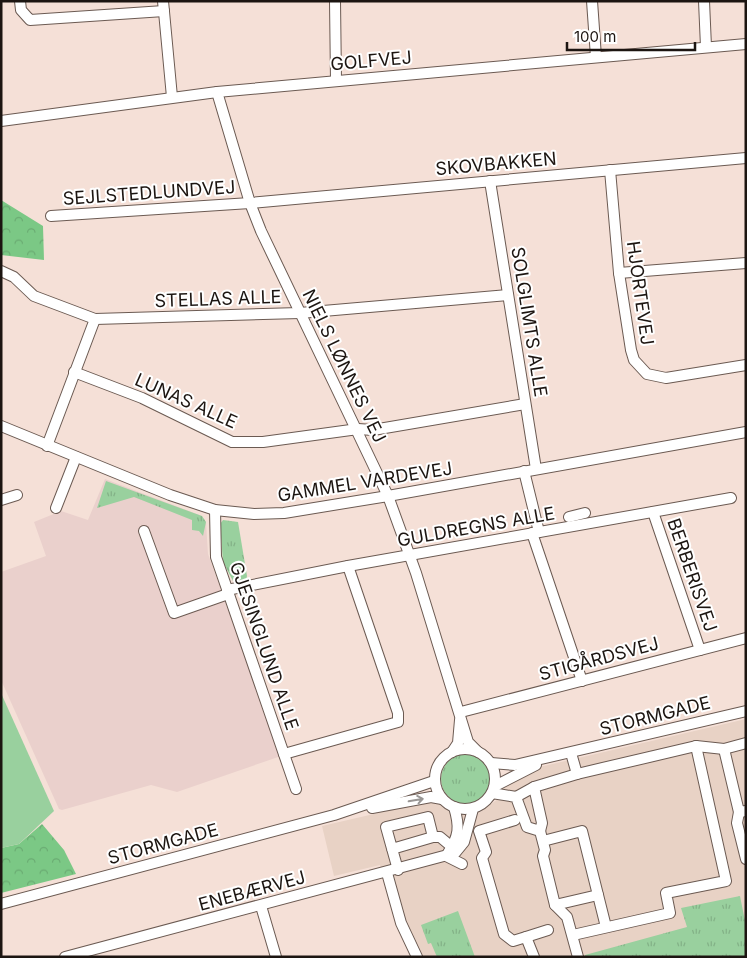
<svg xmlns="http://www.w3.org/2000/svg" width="747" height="958" font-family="Inter,sans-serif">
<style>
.commercial{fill:#e8d2c5}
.education{fill:#ead0cc}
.grass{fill:url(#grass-tufts)}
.forest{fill:url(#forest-crowns)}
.green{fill:#99d09e}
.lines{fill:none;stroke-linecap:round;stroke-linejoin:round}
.minor-casing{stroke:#6b5a52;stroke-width:12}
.minor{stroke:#fff;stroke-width:10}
.oneway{stroke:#999694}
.labels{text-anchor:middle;stroke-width:4;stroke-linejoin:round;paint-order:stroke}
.street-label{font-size:18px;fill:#1c1511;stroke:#fff}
</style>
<defs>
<pattern id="grass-tufts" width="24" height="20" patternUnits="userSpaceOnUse" patternTransform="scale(1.25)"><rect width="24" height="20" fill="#99d09e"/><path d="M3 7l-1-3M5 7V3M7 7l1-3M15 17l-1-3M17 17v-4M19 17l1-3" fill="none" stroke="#83b287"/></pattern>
<pattern id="forest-crowns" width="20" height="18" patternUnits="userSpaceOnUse" patternTransform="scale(1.25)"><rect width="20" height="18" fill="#7bc885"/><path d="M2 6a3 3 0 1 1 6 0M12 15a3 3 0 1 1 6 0" fill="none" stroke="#6aab72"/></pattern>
</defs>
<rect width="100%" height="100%" fill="#f5e0d7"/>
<!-- commercial -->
<polygon class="commercial" points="746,719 746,957 412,957 397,927 380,865 334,876 322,826 430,801 452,809 477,814 501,797 505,775"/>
<!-- education -->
<polygon class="education" points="105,479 202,516 206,522 208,554 281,756 177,792 151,785 62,810 59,809 1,680 1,572 46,556 34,522 61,511 88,520"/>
<!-- grass -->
<g class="grass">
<polygon points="106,481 202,516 206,522 203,536 199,531 192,530 192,520 134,497 97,508"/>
<polygon points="223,520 238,522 247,576 246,580 233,581 223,562 220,524"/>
<circle cx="466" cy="779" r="25"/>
<polygon points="740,896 746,926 746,957 585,957 585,955 687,927 681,908"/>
<polygon points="458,911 475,957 437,957 431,943 428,944 421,925"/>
</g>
<!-- forest -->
<g class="forest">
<polygon points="1,200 43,226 44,260 1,255"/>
<polygon points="42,824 64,850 76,874 1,893 1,848 19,844"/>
</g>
<!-- green -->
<polygon class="green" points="1,693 54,811 19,844 1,848"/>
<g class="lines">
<!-- minor casing -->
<g class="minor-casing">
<g id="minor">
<polyline points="20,1 21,10 30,20 164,11"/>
<polyline points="163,1 172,97"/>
<polyline points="335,1 336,81"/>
<polyline points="592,1 596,57"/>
<polyline points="704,1 706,47"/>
<polyline points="217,92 250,203 261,231 388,496 416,573 468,742 478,752"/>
<polyline points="1,121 217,92 746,44"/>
<polyline points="610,170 619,273 631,350 634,360 647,374 666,378 746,365"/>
<polyline points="490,181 536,469"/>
<polyline points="51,216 250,203 746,158"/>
<polyline points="1,271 14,277 34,296 95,319 300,313 508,295"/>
<polyline points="619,273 746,263"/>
<polyline points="74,372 142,398 232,442 263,442 358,429 373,430 525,404"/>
<polyline points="1,426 170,495 215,510 254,514 284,513 388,496 746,432"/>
<polyline points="47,446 95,319"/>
<polyline points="524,471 539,532"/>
<polyline points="1,500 17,495"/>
<polyline points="56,508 76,457"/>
<polyline points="215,510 216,557 296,789"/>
<polyline points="653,512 700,650"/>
<polyline points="569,517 585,513"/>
<polyline points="144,531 174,613 228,594"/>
<polyline points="532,533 582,681"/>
<polyline points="227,590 348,566 731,498"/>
<polyline points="461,712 746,638"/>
<polyline points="696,746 724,749 746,743"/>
<circle cx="465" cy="779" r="30"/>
<polyline points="724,749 739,812 746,811"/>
<polyline points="452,752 458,743 460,720"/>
<polyline points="571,753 577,774"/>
<polyline points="284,754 398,722 398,713 348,566"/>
<polyline points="491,763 515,765 746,711"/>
<polyline points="495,786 536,765"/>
<polyline points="534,787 577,774 696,746 726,881 666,893 670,913 573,935"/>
<polyline points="492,793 516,797 527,827 540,831 545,850 543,856 555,905 567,917 578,957"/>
<polyline points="516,797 534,787 542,823 540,831"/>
<polyline points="372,808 431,797 442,799"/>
<polyline points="739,812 737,823 746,859"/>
<polyline points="515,820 479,831 486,852 482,858 504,934 513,941 526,937 534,957"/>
<polyline points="433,837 440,837 452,847"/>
<polyline points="543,841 582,831 606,927"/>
<polyline points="392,849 433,837 428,817 386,827 398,870"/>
<path d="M448,853C459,836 460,827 454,807"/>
<polyline points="446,856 462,864"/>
<polyline points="387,873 401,923 417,957"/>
<polyline points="1,904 334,815 434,781"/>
<polyline points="555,905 598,895"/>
<polyline points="261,906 276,957"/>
<polyline points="526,937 548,930"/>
<polyline points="65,957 455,853 464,842 473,809"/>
</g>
</g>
<!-- minor -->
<use href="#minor" class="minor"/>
</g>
<!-- one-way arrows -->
<defs><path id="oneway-shaft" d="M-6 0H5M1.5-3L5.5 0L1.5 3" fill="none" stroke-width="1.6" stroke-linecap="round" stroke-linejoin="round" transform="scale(1.25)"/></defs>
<use class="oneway" href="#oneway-shaft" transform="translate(416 800) rotate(-10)"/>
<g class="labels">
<!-- street labels -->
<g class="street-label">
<text transform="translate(371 61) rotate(-5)" y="6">GOLFVEJ</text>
<text transform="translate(496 164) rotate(-5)" y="6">SKOVBAKKEN</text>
<text transform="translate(149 193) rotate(-4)" y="6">SEJLSTEDLUNDVEJ</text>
<text transform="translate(640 293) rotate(82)" y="6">HJORTEVEJ</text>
<text transform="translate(218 299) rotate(-2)" y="6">STELLAS ALLE</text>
<text transform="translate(529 322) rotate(81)" y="6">SOLGLIMTS ALLE</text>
<text transform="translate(344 366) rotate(64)" y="6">NIELS LØNNES VEJ</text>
<text transform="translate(186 401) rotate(24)" y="6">LUNAS ALLE</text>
<text transform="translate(365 482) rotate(-9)" y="6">GAMMEL VARDEVEJ</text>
<text transform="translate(476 527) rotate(-10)" y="6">GULDREGNS ALLE</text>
<text transform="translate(692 575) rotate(71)" y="6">BERBERISVEJ</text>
<text transform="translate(264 646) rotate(71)" y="6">GJESINGLUND ALLE</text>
<text transform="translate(599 659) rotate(-15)" y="6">STIGÅRDSVEJ</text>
<text transform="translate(655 716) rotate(-14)" y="6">STORMGADE</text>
<text transform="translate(163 844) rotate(-15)" y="6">STORMGADE</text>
<text transform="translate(252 891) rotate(-15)" y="6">ENEBÆRVEJ</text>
</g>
</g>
<!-- border -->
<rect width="747" height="958" fill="none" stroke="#1c1511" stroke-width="5"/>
<!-- scale -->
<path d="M567 42v8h128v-8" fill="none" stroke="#1c1511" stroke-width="2.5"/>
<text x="574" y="42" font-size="15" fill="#1c1511" stroke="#ffffff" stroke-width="4" paint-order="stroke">100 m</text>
</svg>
